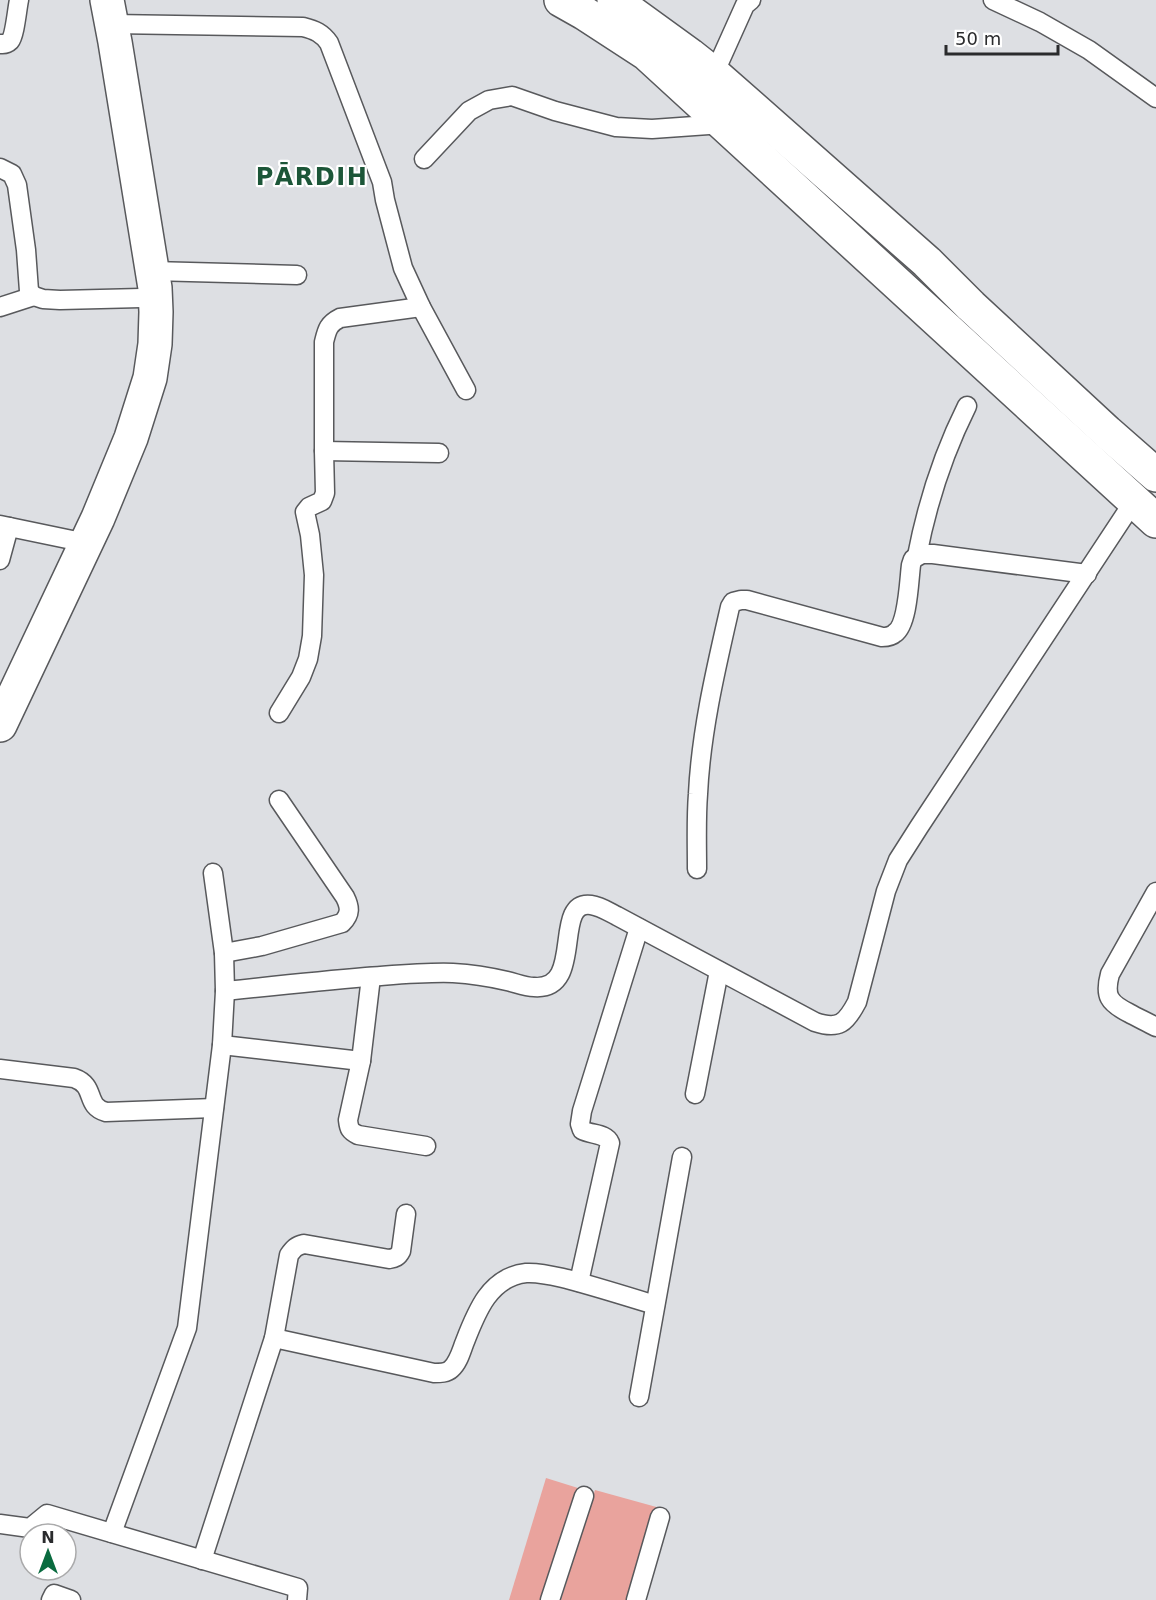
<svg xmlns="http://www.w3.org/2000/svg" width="1156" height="1600" font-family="'DejaVu Sans',sans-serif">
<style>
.building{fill:#e9a39d}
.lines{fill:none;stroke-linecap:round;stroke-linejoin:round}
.street-casing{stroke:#58595c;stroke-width:21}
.highway-casing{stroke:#58595c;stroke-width:36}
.street{stroke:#fff;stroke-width:18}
.highway{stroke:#fff;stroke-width:33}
.labels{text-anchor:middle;stroke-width:4.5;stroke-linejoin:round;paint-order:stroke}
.district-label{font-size:24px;font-weight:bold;letter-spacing:1.5px;fill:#1c5638;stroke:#fff}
</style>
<rect width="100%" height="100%" fill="#dddfe3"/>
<!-- building -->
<g class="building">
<polygon points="546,1478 578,1488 542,1600 509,1600"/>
<polygon points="595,1490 660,1508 628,1600 561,1600"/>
</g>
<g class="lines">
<!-- street casing -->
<g class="street-casing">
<g id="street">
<polyline points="993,0 1040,22 1089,50 1156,98"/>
<path d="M112,24L303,27C315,30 322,33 329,43L382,182L385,200L403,268L421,307L466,390"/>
<path d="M0,44C4,44 6,45 10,41C15,35 17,9 19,0"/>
<polyline points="714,74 745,5 751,0"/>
<polyline points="424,159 469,111 489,100 512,96 555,111 616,127 652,129 723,124"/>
<polyline points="0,168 12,174 17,185 26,250 29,291 34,296 43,299 60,300 141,298"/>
<polyline points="152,271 297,275"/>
<polyline points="0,307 34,296"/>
<polyline points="324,451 439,453"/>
<polyline points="0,525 72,540"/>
<path d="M917,556C927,504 943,454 967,406"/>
<polyline points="0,560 9,527"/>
<path d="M279,713L301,677L308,659L312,636L314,575L310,535L305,512L309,507L322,501L325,493L324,451V342C327,330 328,324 340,318L421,307"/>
<path d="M697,869C697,844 696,819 698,794C701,731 716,668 730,607L733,602L741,600H747L882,637C886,637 892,636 895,633C908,624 909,580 911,565L913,559L922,554H933L1087,574"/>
<path d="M1156,892L1110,974C1104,996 1109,1003 1129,1013C1138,1018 1147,1022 1156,1027"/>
<path d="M224,953L262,946L342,923C351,914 350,907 345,897L279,800"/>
<path d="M371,977L361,1061L348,1120C349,1129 350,1131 358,1135L426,1146"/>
<path d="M225,991C272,986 319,981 366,977C395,975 424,972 453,973C471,974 490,977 507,981C516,983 525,987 534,987C586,991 551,900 591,905C600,906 609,912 617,916L815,1022C839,1030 846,1023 857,1002L886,891L898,860L919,827L1134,501"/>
<polyline points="222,1045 361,1061"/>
<path d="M0,1069L74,1078C97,1086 84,1106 106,1112L214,1108"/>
<polyline points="695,1094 719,971"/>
<path d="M579,1282L610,1143C606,1133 591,1135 582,1130L580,1124L582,1111L639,928"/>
<path d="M274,1338L289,1255C294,1248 296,1246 304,1244L389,1259C395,1258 398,1257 401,1251L406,1214"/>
<polyline points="639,1397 682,1157"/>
<polyline points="0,1524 30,1528 47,1514 298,1588 297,1600"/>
<polyline points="112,1533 187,1328 222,1045 225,991 224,953 213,873"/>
<path d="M202,1560L274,1338L434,1373C440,1373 447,1373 451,1369C458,1363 461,1352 464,1344C476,1313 489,1277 526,1273C540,1272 554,1276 567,1279C597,1287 626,1296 655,1305"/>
<polyline points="51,1600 54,1594 71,1600"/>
<polyline points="550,1600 584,1496"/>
<polyline points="636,1600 660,1517"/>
</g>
</g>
<!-- highway casing -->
<g class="highway-casing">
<g id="highway">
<polyline points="561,0 584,13 647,54 1156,521"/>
<polyline points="614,0 690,55 714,74 927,262 971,306 1107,432 1156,475"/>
<polyline points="0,725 98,518 131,438 150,378 155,344 156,312 155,288 115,42 107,0"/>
</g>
</g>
<!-- street -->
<use href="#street" class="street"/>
<!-- highway -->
<use href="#highway" class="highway"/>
</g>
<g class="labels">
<!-- district labels -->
<g class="district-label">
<text x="312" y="185">PĀRDIH</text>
</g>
</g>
<!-- north arrow -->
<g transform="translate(48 1552)"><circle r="28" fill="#ffffff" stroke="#aaaaab" stroke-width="1.5"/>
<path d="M0-4.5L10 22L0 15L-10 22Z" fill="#096b3f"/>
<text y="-9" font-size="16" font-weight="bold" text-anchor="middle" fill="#2a2b2d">N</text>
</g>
<!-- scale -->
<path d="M946 45v9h112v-9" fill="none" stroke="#2a2b2d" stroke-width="3"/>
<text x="955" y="45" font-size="18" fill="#2a2b2d" stroke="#ffffff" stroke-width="4.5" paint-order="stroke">50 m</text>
</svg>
